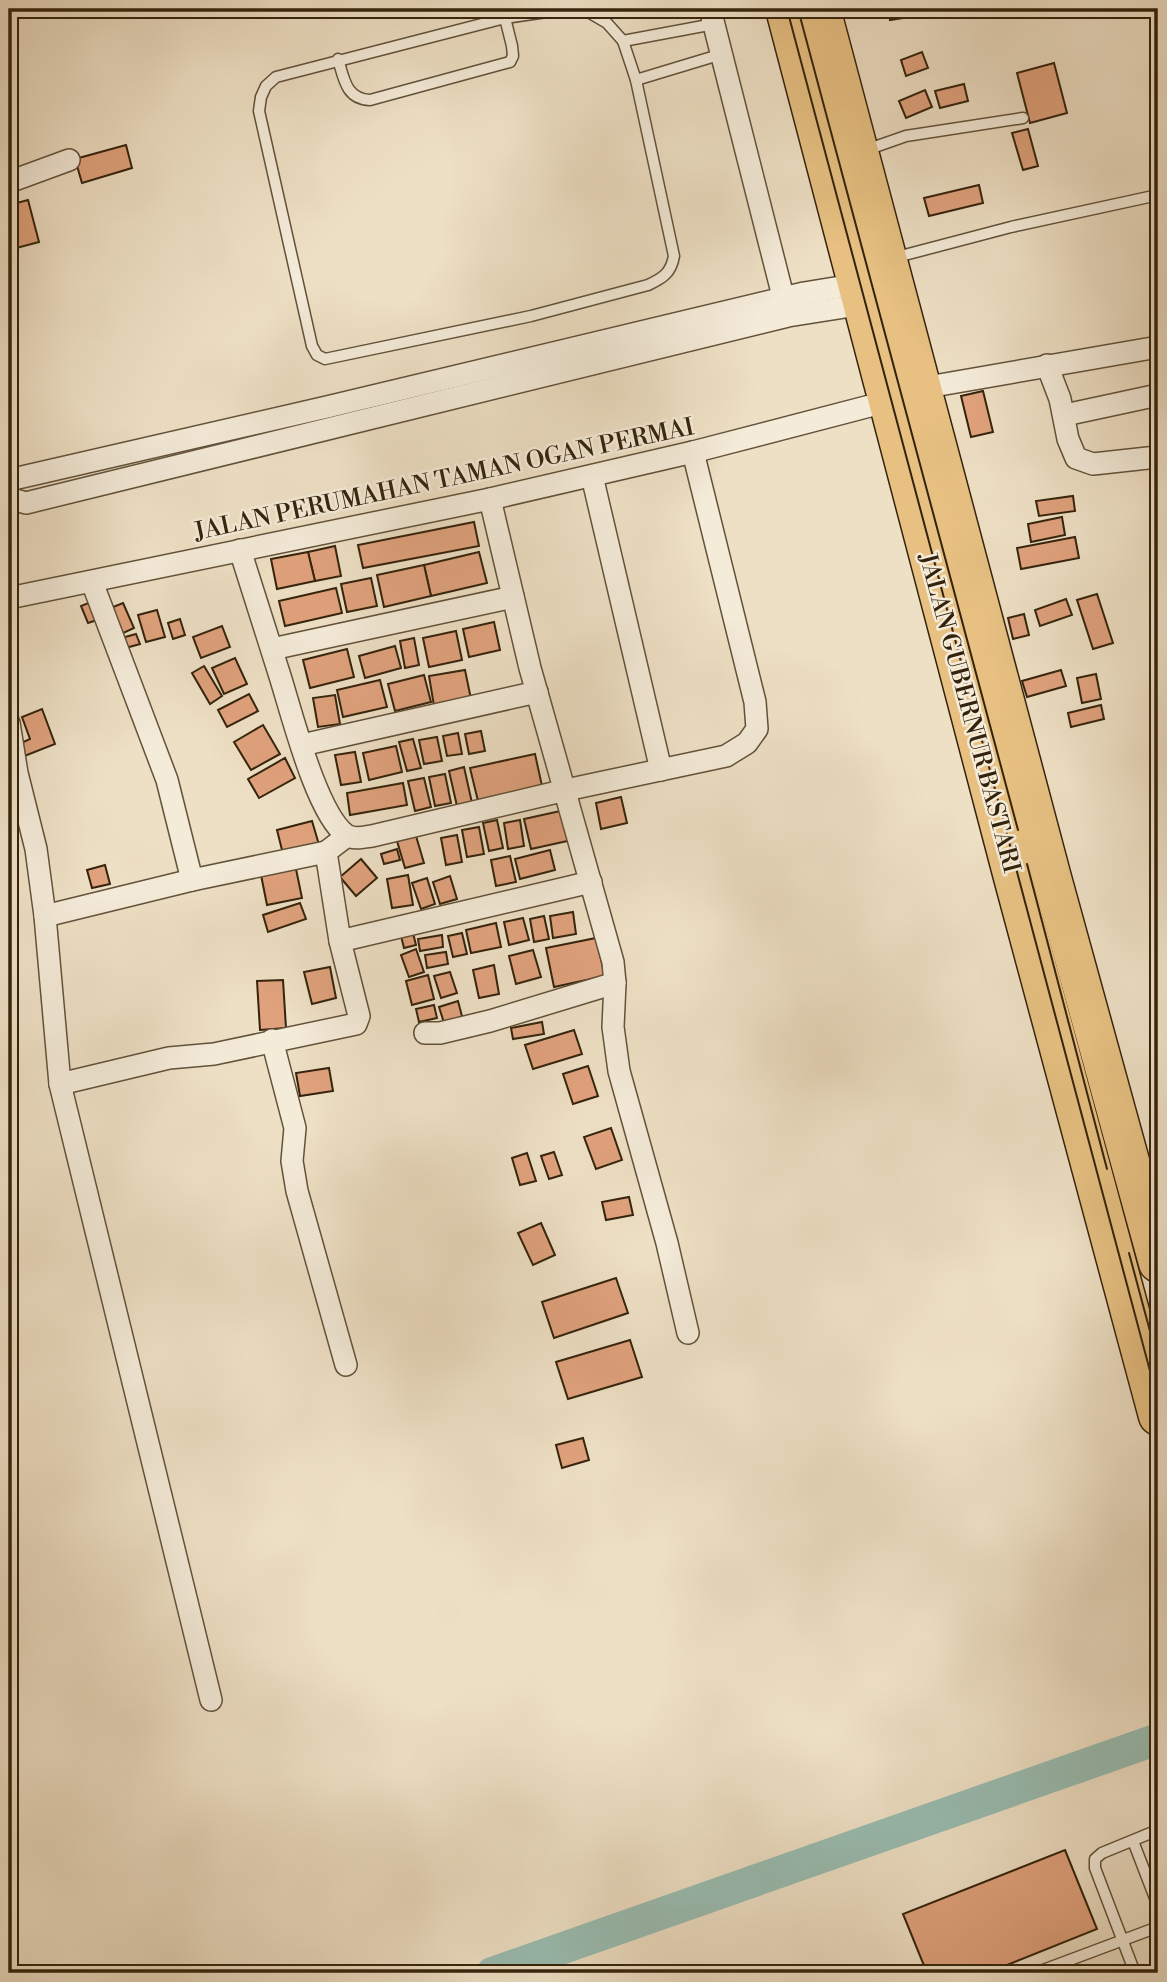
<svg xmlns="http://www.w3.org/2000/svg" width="1167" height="1982" font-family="'Libre Bodoni',serif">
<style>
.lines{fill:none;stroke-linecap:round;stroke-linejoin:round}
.river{stroke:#99bdb2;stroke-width:32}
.building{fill:#e0a27d;stroke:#34230c;stroke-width:2}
.lane-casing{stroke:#62523a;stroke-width:13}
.street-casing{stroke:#62523a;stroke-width:24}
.highway-casing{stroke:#34230c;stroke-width:41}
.lane{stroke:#f4ebd9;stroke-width:10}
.street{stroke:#f4ebd9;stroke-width:21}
.highway{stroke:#e7c082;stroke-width:38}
.tram{stroke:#34230c;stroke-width:2}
.labels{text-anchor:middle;stroke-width:5;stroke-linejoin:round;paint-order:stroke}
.street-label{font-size:24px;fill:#34230c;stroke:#f4ebd9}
</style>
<rect width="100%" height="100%" fill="#eee0c5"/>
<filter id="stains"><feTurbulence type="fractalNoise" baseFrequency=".00286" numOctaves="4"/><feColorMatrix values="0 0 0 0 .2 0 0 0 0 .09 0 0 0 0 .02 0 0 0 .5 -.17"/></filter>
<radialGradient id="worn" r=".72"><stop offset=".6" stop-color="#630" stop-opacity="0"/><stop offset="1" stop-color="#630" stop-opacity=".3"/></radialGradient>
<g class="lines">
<!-- river -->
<polyline class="river" points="492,1973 1158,1739"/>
</g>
<!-- building -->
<g class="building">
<polygon points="888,9 915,9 916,16 890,20"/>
<polygon points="922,52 928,68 906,76 901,60"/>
<polygon points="1054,63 1067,113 1030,123 1017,73"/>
<polygon points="964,84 968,101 940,108 935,91"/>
<polygon points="925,90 932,107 906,118 899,101"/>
<polygon points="1028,129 1038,166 1023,170 1012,133"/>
<polygon points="126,145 132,168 82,183 75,159"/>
<polygon points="979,185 983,203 929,216 924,198"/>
<polygon points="28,200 39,242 9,250 9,205"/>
<polygon points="983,391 993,432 971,437 961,396"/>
<polygon points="1073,496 1075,511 1039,516 1036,501"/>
<polygon points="1062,517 1065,535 1031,542 1028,524"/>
<polygon points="474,522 479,546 363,568 358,545"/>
<polygon points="1075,537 1079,558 1021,569 1017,548"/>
<polygon points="335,546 341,576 315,581 308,552"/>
<polygon points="308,552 315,581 277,589 271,559"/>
<polygon points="479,552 487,583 431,596 424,565"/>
<polygon points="424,565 431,596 384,607 377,575"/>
<polygon points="371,578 377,606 347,612 341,584"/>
<polygon points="336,588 342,613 285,626 279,601"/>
<polygon points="1097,594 1113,643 1093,649 1077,600"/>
<polygon points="1066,599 1072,615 1040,626 1035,610"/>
<polygon points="91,602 97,620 88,623 81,606"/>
<polygon points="123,603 134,628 119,635 108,609"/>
<polygon points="157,610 165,637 146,642 138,615"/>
<polygon points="1024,614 1029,635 1013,639 1008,618"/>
<polygon points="180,619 185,635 173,639 168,623"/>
<polygon points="494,622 500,650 469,657 463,629"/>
<polygon points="222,626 230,647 201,658 193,637"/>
<polygon points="456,631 462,660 429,667 423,638"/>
<polygon points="136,634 140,644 122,649 118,639"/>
<polygon points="414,638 419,665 405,668 400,641"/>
<polygon points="395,646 401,668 365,678 359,656"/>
<polygon points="347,649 354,677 310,688 303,660"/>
<polygon points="235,658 247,684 224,694 212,668"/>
<polygon points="204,666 222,696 210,704 192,673"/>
<polygon points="465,670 471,699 434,706 429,676"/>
<polygon points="1061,670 1066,686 1027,697 1022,681"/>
<polygon points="1096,674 1101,699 1082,703 1077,678"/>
<polygon points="424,675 431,702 395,711 388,684"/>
<polygon points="380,680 387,707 343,717 337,690"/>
<polygon points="249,694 258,711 227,727 218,710"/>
<polygon points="335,695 340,724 318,727 313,698"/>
<polygon points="1101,705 1104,719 1071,727 1068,713"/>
<polygon points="42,709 55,744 22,757 17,745 30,739 22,717"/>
<polygon points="263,725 280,754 251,770 234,742"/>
<polygon points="481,731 485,751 469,754 465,734"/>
<polygon points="458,733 462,754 447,756 443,736"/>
<polygon points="437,737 442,761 424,764 419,740"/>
<polygon points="413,739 421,768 407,771 399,742"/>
<polygon points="396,746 402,772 369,780 363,753"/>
<polygon points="355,752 361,782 341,785 335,755"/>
<polygon points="535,754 542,786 478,801 470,768"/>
<polygon points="285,758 295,778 259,798 248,779"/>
<polygon points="464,767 472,803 457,806 449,771"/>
<polygon points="445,774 451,803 435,806 429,777"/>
<polygon points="424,778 431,807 415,811 408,781"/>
<polygon points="403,783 407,805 350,815 347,793"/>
<polygon points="621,797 627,823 601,829 596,803"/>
<polygon points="565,810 572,840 531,849 524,819"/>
<polygon points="497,820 503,848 489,851 483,823"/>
<polygon points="520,820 524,846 508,849 504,823"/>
<polygon points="312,821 320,848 284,858 277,830"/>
<polygon points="479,827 484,854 467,857 462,830"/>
<polygon points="457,835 462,862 446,865 441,838"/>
<polygon points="416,836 424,863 405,868 397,841"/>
<polygon points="397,849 400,860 384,864 381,854"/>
<polygon points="550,850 555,870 520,879 515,859"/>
<polygon points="510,856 516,882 496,886 491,860"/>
<polygon points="361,859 377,878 356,896 340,877"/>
<polygon points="105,865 110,884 92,888 87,870"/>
<polygon points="296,869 302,898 267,905 261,875"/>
<polygon points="408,875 413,905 392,908 387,879"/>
<polygon points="450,876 457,899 440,904 433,882"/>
<polygon points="427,878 435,904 421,909 412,883"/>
<polygon points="300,903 306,919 268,932 263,915"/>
<polygon points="573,912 576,934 553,938 550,916"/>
<polygon points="544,916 549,939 534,942 530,919"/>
<polygon points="523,918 529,940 509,945 504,922"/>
<polygon points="496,923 501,947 471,953 466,930"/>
<polygon points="413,933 416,945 404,948 401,936"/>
<polygon points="462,933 467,954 453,957 448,936"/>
<polygon points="442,935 443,947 420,951 418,939"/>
<polygon points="596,938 605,976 554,987 546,948"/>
<polygon points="416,949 424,972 409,977 401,955"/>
<polygon points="533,950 541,977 516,984 509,956"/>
<polygon points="446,952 448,964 427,968 425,955"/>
<polygon points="494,965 499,994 479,998 473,970"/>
<polygon points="330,967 336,998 312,1004 304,972"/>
<polygon points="450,972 457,993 441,998 434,976"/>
<polygon points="428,975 434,999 412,1005 406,981"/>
<polygon points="283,980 286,1028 260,1030 257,981"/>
<polygon points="458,1001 463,1020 445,1026 439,1007"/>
<polygon points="434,1005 437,1018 419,1022 416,1009"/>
<polygon points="542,1022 544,1034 513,1039 511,1028"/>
<polygon points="574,1030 582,1054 533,1069 525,1045"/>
<polygon points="588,1066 598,1096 573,1104 563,1074"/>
<polygon points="329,1068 333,1091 300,1096 296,1073"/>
<polygon points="611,1128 622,1160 596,1169 584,1137"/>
<polygon points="554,1152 562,1175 549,1179 541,1156"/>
<polygon points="527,1153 536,1181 520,1185 512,1158"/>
<polygon points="629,1197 633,1215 606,1220 602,1202"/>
<polygon points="541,1223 555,1255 533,1265 518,1233"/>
<polygon points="616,1278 628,1313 554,1338 542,1302"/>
<polygon points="630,1340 642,1377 568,1399 556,1362"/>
<polygon points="583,1438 589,1460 562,1468 556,1445"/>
<polygon points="1065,1850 1097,1929 987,1973 927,1973 903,1914"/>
</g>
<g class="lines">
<!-- lane casing -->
<g class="lane-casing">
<g id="lane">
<polyline points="502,9 505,18 567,9"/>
<polyline points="623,41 714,24"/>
<path d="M338,59C344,79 346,99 370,100L506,63L510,62L513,56L512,46L505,18L276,77L266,86L261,97L259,111L312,346L317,355L325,359L531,316L648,285C663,278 671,273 674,256L636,80L623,41L607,23L583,9"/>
<polyline points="636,80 722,54"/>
<polyline points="866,150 906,136 1023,118"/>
<polyline points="893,258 1011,227 1158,195"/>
<polyline points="1133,1841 1158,1906"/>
<polyline points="1035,1973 1158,1927"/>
<polyline points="1135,1973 1095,1868 1095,1859 1102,1853 1158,1830"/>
</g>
</g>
<!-- street casing -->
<g class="street-casing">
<g id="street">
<polyline points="710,9 787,312"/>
<polyline points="9,182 69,160"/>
<polyline points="1047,365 1060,399 1068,439 1076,458 1093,464 1157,457"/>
<polyline points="922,388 1158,347"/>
<polyline points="1065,415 1158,395"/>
<polyline points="592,476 661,770"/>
<polyline points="9,480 327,407 804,293 859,284"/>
<polyline points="9,498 26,503 788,316 864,304"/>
<polyline points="490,499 530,668 613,962 615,983 613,1027 619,1071 667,1243 688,1333"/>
<path d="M240,550C253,591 266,632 279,673C291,710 316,813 346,835C354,840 364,837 372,836L566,790L726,756L747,743L757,729L755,702L693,452"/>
<polyline points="92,582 167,780 192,880"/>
<polyline points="9,598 490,499 693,452 889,401"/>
<polyline points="272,649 513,597"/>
<polyline points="9,723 17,773 36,849 45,916 60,1084 211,1700"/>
<polyline points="302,745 537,692"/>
<polyline points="45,916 192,880 326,852"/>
<polyline points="340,941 591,882"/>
<polyline points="425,1033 440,1033 490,1021 615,983"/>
<polyline points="272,1040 295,1128 292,1161 297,1191 346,1365"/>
<polyline points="60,1084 169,1058 214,1054 356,1024 359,1016 340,941 326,852 347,836"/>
</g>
</g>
<!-- highway casing -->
<g class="highway-casing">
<g id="highway">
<polyline points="785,9 1014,881 1158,1416"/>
<polyline points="821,9 1052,878 1158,1263"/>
</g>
</g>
<!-- lane -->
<use href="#lane" class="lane"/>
<!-- street -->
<use href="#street" class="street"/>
<!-- highway -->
<use href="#highway" class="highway"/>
<!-- tram -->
<g class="tram">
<polyline points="787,9 1158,1401"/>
<polyline points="798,9 1018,830"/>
<polyline points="1027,864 1107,1169"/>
<polyline points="1129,1253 1158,1361"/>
</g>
</g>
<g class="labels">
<!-- street labels -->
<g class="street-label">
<text transform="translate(444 479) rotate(-12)" y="8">JALAN PERUMAHAN TAMAN OGAN PERMAI</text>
<text transform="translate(970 713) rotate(75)" y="8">JALAN GUBERNUR BASTARI</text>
</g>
</g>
<!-- margin -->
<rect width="1167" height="1982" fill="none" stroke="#eee0c5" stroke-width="35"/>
<rect x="10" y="10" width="1146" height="1961" fill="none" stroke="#34230c" stroke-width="3.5"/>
<rect x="18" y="18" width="1132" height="1947" fill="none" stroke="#34230c" stroke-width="2"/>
<rect width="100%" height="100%" filter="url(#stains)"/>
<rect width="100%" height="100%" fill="url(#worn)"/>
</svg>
